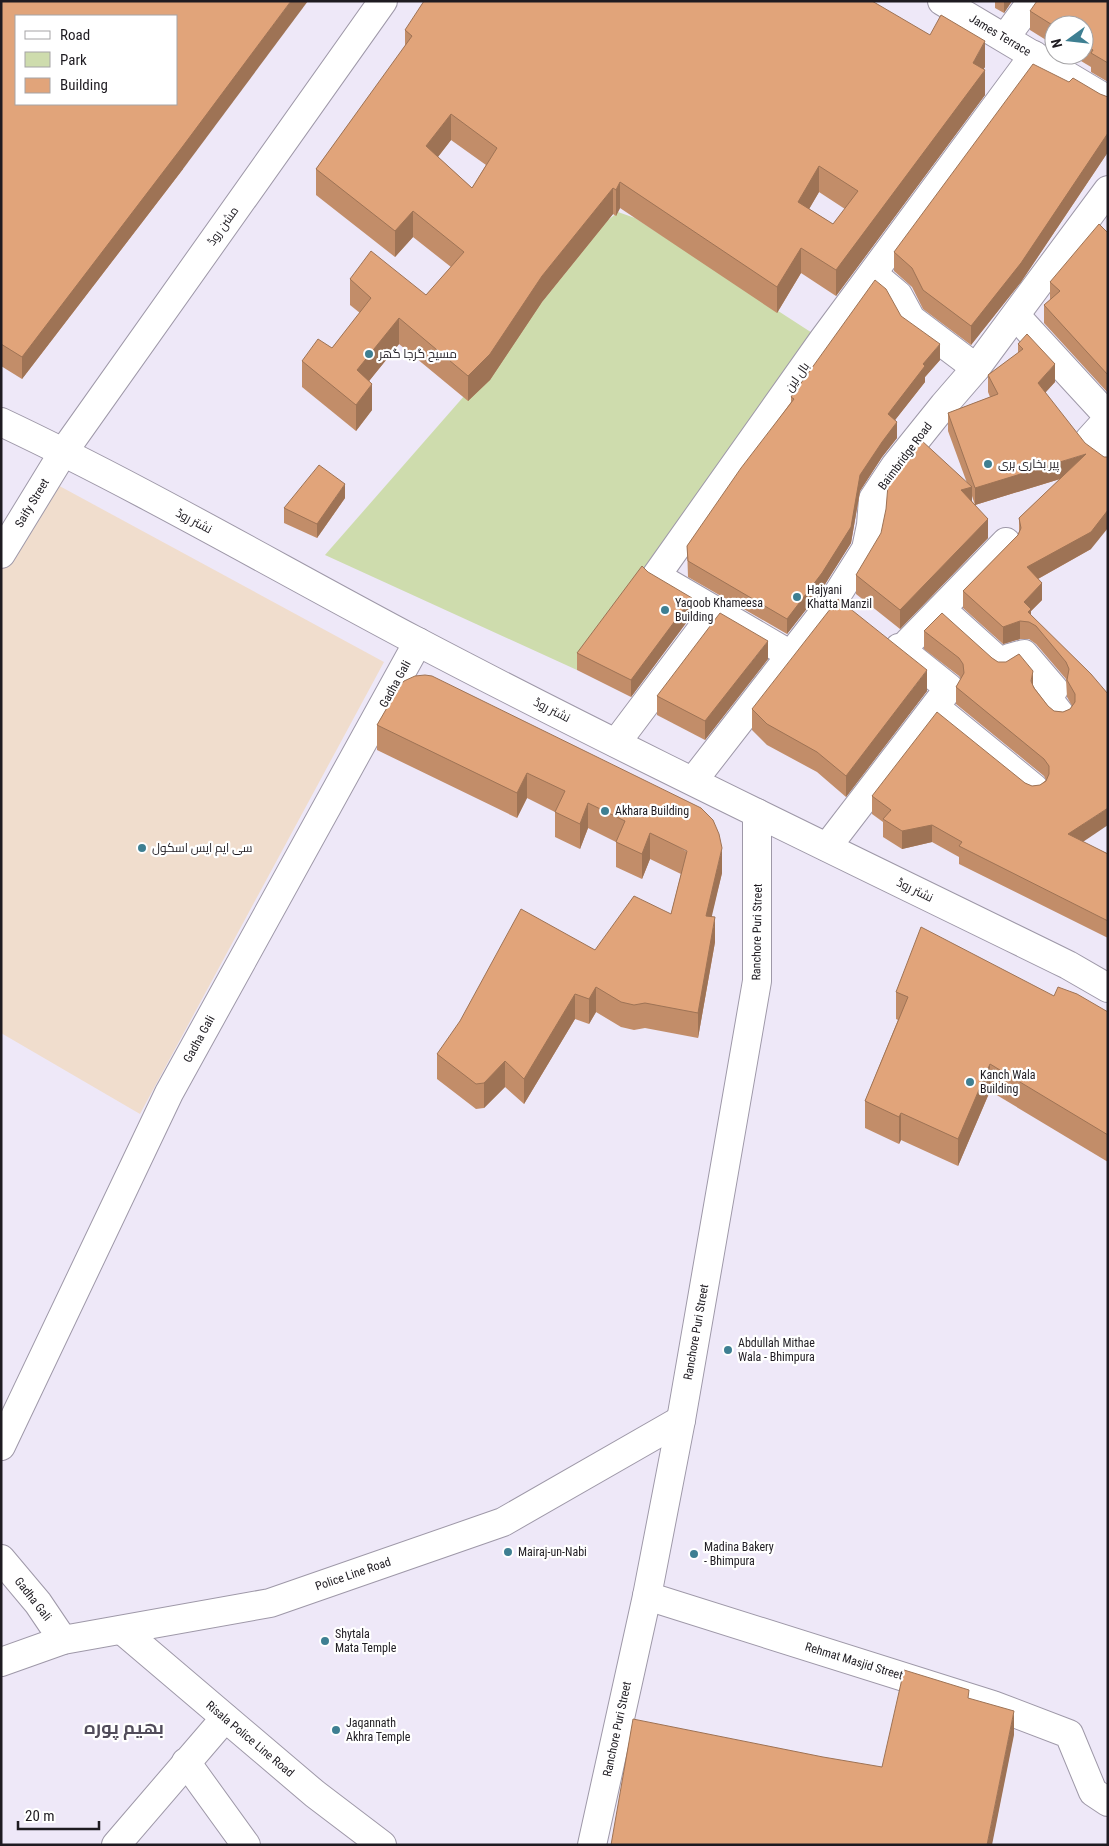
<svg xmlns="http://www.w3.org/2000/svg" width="1109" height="1846" font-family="'Roboto Condensed',Cairo,sans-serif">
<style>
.education{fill:#f0ddcd}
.green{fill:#cedcad}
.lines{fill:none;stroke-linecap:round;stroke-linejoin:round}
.minor-casing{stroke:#9e98a8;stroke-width:30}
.tertiary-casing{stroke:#9e98a8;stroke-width:30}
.secondary-casing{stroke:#9e98a8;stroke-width:30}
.primary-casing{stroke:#9e98a8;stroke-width:30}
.minor{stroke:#fff;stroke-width:28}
.tertiary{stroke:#fff;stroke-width:28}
.secondary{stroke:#fff;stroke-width:28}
.primary{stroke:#fff;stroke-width:28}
.wall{fill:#c28d69;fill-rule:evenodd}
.shaded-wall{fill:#9e7355}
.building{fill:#e1a47a;stroke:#9e7355;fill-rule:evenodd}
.poi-dot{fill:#3e7f92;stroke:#fff;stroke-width:2}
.labels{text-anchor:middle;stroke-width:4.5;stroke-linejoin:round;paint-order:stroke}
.street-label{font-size:12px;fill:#1e1b21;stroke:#fff}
.poi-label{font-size:12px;fill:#1e1b21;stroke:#fff;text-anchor:start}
.district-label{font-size:18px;font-weight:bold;fill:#514c5a;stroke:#fff}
</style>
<rect width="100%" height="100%" fill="#eee8f8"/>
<!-- education -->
<polygon class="education" points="54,483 384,662 140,1114 1,1033 1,562"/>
<!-- green -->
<polygon class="green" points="618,212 635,218 823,340 577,670 325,555 493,363 607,221"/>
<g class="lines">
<!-- minor casing -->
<g class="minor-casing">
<g id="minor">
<polyline points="1005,38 1032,1"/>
<polyline points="873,274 898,295 911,319 976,368"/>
<polyline points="1016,316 1108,416"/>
<polyline points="1108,419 1089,440 1108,459"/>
<polyline points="1,554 64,451"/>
<polyline points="941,609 1002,664 1009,658 1024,654 1054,689 1046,696 1060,714"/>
<polyline points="901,650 1006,542"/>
<polyline points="791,655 656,576 823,340 1034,55"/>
<polyline points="935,707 1034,788"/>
<polyline points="616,743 716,610"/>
<polyline points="827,847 949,688 899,648"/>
<polyline points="1,1446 169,1093 418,642"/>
<polyline points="1,1559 38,1603 63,1640"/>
<polyline points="647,1596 993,1705 1069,1734 1093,1792 1108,1802"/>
<polyline points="122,1630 315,1794 382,1845"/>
<polyline points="186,1762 246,1845"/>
<polyline points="116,1845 225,1718"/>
</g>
</g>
<!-- tertiary casing -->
<g class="tertiary-casing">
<g id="tertiary">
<polyline points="942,1 1108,100"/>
<polyline points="693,781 835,598 866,549 871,525 873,499 895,466 944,405 976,368 1108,190"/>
<polyline points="1,1662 63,1640 270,1603 503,1522 681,1420"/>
<polyline points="592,1845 647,1596 681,1420 757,981 757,813"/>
</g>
</g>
<!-- secondary casing -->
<g class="secondary-casing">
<polyline id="secondary" points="64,451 383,1"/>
</g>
<!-- primary casing -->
<g class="primary-casing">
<path id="primary" d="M1,422C143,489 278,568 416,641C631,754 850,858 1068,965L1108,988"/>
</g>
<!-- minor -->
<use href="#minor" class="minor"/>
<!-- tertiary -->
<use href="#tertiary" class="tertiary"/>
<!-- secondary -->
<use href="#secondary" class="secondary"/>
<!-- primary -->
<use href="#primary" class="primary"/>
</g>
<!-- wall -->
<g class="wall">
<polygon points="1,1 183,169 22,379 1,366"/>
<polygon points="995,1 1012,1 1004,13 995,8"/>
<polygon points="1108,1 1108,82 1091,72 1091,67 1071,55 1084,55 1084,25 1054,25 1054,45 1030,30 1030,11"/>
<path d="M405,30L930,35L985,67L983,69L985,95L836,296L801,273L777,313L620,208L616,216L613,214L542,302L490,380L468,401L399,344L369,381L372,410L356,431L302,387V361L332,348L360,313L350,305V279L426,295L451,267L413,237L395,257L316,195V169L405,47ZM451,140L486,165L472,188L438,157ZM819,192L845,209L833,224L809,209Z"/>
<polygon points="1069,82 1100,94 1108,97 1108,152 1021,282 971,345 923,309 912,287 894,271 894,252"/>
<polygon points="1108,233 1108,393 1044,323 1044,305 1050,300 1050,282"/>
<polygon points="901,316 940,360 925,377 925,382 895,420 897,438 882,457 860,491 851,543 822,589 787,634 688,577 687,546 791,402 791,397"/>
<path d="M1018,344L1055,382L1045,392L1091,549L1038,579L1042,600L1031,611V616L1091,674L1083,842L1108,854V938L959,864V857L932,842L902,849L883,837V822L872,814V796L1025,783L1032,786L1040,785L1046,780L1044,776L956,704V687L961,679L959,676L924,649V631L992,658L1033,686L1048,706L1054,711L1063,712L1070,709L1072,706L1067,697L1066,679L1036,644L1029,639H1020L1003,644L963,608V591L1018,535L1019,531V518L1060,479L975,505L988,538L900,629L856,594V575L967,483L948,431V413L990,397L988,392V375L1018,353ZM972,496L975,505L972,501Z"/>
<polygon points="345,498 317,538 284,523 284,508"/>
<polygon points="692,615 631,697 577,670 577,653"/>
<polygon points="768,659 705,740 657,715 657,696"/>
<polygon points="404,681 722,873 711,917 715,942 698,1038 645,1028 634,1030 621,1027 596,1012 589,1024 575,1019 524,1104 505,1087 484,1108 476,1109 437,1079 437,1054 595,950 671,914 681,874 650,859 642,879 616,867 616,842 588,828 580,849 555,837 555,812 527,798 517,818 377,750 377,725"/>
<polygon points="927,691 846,797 817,772 767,745 752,730 752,709"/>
<polygon points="896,992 1054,996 1108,1012 1108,1162 990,1091 958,1166 901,1140 899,1144 865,1128 865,1101 898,1020 896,1019"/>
</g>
<!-- shaded-wall -->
<g class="shaded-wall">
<polygon points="291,1 308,1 183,169 22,379 22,357"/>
<polygon points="1004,1 1012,1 1004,13"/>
<polygon points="985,41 985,67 979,78 985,70 985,95 836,296 836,270 973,63"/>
<polygon points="451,114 451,140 426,172 426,146"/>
<polygon points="1108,133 1108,152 1021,282 971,345 971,326"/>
<polygon points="819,166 819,192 798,228 798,202"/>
<polygon points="620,182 620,208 616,216 616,190"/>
<polygon points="613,188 613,214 542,302 490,380 468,401 468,376 542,276"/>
<polygon points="413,211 413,237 395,257 395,231"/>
<polygon points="801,248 801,273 777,313 777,287"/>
<polygon points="399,318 399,344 357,396 357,370"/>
<polygon points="940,344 940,360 925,377 925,382 888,429 888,414 923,364"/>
<polygon points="1055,364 1055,382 1038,401 1038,383"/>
<polygon points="372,384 372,410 356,431 356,405"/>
<polygon points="897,422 897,438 882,457 860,491 851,543 822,589 787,634 787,619 860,475 882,442"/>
<polygon points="1086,454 1086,471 975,505 975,488"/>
<polygon points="345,484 345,498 317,538 317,524"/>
<polygon points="972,487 972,506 961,490"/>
<polygon points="1108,510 1108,528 1091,549 1027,585 1027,567"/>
<polygon points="988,519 988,538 900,629 900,610"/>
<polygon points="1042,583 1042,600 1031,611 1031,623 1024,602"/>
<polygon points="692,598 692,615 631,697 631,680"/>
<polygon points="1020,621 1020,639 1003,644 1003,627"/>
<polygon points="768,641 768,659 705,740 705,721"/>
<polygon points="927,670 927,691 846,797 846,776"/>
<polygon points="1033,671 1033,688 1031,681"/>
<polygon points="527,773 527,798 517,818 517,793"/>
<polygon points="588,803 588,828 580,849 580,824"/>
<polygon points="1108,808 1108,825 1068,852 1068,834"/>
<polygon points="932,825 932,842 902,849 902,831"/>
<polygon points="650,833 650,859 642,879 642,854"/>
<polygon points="722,848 722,873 706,941 706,916"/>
<polygon points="715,917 715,942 698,1038 698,1013"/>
<polygon points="596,987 596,1012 589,1024 589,999"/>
<polygon points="575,994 575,1019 524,1104 524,1079"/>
<polygon points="505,1061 505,1087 484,1108 484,1083"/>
<polygon points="990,1064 990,1091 958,1166 958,1139"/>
<polygon points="901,1113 901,1140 899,1144 899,1117"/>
<polygon points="1014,1711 1014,1735 992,1845 987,1845"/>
</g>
<!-- building -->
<g class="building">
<path d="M1,1H291L183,146L22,357L1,344ZM16,16H176V104H16Z"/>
<path d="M424,1H872L930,35L941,15L985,41L973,63L985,70L836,270L801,248L777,287L620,182L616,190L613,188L542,276L490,354L468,376L399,318L357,370L372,384L356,405L302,361L318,339L332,348L371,298L350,279L371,251L426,295L464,252L413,211L395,231L316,169L412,36L405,30ZM451,114L497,148L472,188L426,146ZM819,166L858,191L833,224L798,202Z"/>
<polygon points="1037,1 1108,1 1108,63 1091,53 1093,50 1084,44 1084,25 1054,25 1054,26 1030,11"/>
<polygon points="1033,64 1069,82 1073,78 1100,94 1108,97 1108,133 1021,263 971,326 923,290 912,268 894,252"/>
<polygon points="1099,224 1108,233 1108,375 1044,305 1060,291 1050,282"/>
<polygon points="875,280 886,289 901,316 940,344 923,364 925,366 888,414 897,422 882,442 860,475 851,527 822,573 787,619 688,561 687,546 741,468 794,399 791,397"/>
<polygon points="1027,334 1055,364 1038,383 1085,443 1104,457 1108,457 1108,510 1091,532 1027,567 1042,583 1024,602 1031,609 1028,612 1091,674 1108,694 1108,808 1068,834 1108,854 1108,921 959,846 962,842 932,825 902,831 883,819 891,810 872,796 937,712 1025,783 1032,786 1040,785 1046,781 1049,774 1049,766 1044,759 956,687 964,673 963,664 959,658 924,631 942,613 992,658 998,662 1006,662 1019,654 1033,671 1031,681 1034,688 1048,706 1054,711 1063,712 1070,709 1075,702 1075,694 1067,680 1069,669 1066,662 1036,626 1029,622 1020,621 1003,627 963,591 1018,535 1021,528 1019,518 1086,454 975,488 948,413 998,394 988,375 1023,349 1018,344"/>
<polygon points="921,440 972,487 961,490 988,519 900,610 856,575 881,533 886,509 888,485"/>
<polygon points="319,465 345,484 317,524 284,508"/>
<polygon points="642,566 648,572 692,598 631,680 577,653"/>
<polygon points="838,599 927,670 846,776 817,752 767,724 752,709"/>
<polygon points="720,613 768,641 705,721 657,696"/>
<polygon points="425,675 432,676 701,808 713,820 719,834 722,848 706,916 715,917 698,1013 645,1003 634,1005 621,1002 596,987 589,999 575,994 524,1079 505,1061 484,1083 476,1084 437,1054 460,1021 521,909 595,950 634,896 671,914 687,851 650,833 642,854 616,842 625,821 588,803 580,824 555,812 565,791 527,773 517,793 377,725 399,687 404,681 415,676"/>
<polygon points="921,927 1054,996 1058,987 1077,994 1108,1012 1108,1135 990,1064 958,1139 901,1113 899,1117 865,1101 908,997 896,992"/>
<polygon points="904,1670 969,1690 968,1698 1014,1711 987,1845 611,1845 633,1719 823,1757 882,1767"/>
</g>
<!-- markers -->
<g class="poi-dot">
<circle cx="369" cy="354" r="5"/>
<circle cx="988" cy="464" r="5"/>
<circle cx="797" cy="597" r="5"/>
<circle cx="665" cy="610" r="5"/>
<circle cx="605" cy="811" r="5"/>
<circle cx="142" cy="848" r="5"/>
<circle cx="970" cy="1082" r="5"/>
<circle cx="728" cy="1350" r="5"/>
<circle cx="508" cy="1552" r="5"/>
<circle cx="694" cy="1554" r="5"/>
<circle cx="325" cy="1641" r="5"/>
<circle cx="336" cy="1730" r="5"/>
</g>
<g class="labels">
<!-- street labels -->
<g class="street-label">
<text transform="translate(1000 35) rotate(31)" y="4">James Terrace</text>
<text transform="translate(223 226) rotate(-55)" y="4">مشن روڈ</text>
<text transform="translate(797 377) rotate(-55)" y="4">بال لین</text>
<text transform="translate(905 456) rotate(-53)" y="4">Baimbridge Road</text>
<text transform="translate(32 503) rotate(-59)" y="4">Saify Street</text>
<text transform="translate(194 521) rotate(28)" y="4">نشتر روڈ</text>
<text transform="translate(395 684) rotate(-61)" y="4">Gadha Gali</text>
<text transform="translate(552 710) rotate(27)" y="4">نشتر روڈ</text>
<text transform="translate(915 890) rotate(26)" y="4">نشتر روڈ</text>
<text transform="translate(757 932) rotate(-89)" y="4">Ranchore Puri Street</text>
<text transform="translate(199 1039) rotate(-61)" y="4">Gadha Gali</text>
<text transform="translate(696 1332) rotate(-80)" y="4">Ranchore Puri Street</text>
<text transform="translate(353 1574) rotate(-19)" y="4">Police Line Road</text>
<text transform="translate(33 1599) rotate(52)" y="4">Gadha Gali</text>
<text transform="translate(854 1661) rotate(17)" y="4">Rehmat Masjid Street</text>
<text transform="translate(617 1729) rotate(-78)" y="4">Ranchore Puri Street</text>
<text transform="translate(250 1739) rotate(40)" y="4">Risala Police Line Road</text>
</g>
<!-- poi labels -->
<g class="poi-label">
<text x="379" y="358">مسیح گرجا گھر</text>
<text x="998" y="468">پیر بخاری ہری</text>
<text x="807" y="594">Hajyani<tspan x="807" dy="14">Khatta Manzil</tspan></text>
<text x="675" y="607">Yaqoob Khameesa<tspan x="675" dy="14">Building</tspan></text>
<text x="615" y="815">Akhara Building</text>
<text x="152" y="852">سی ایم ایس اسکول</text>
<text x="980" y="1079">Kanch Wala<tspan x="980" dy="14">Building</tspan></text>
<text x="738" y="1347">Abdullah Mithae<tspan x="738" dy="14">Wala - Bhimpura</tspan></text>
<text x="704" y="1551">Madina Bakery<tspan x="704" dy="14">- Bhimpura</tspan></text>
<text x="518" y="1556">Mairaj-un-Nabi</text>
<text x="335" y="1638">Shytala<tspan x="335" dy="14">Mata Temple</tspan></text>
<text x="346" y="1727">Jagannath<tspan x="346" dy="14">Akhra Temple</tspan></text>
</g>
<!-- district labels -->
<g class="district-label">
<text x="124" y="1734">بھیم پورہ</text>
</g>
</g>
<!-- border -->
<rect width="1109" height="1846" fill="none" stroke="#1e1b21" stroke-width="5"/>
<!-- legend -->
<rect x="15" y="15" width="162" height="90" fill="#ffffff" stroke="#a5a4a6"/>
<rect x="25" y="31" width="25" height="8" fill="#ffffff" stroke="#a5a4a6"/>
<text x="60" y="40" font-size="15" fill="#1e1b21">Road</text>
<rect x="25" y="52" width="25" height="15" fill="#cedcad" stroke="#a5a4a6"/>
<text x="60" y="65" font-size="15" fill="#1e1b21">Park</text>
<rect x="25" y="78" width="25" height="15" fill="#e1a47a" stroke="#a5a4a6"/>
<text x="60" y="90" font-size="15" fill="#1e1b21">Building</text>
<!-- north arrow -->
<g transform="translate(1069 40) rotate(255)"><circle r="24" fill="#ffffff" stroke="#a5a4a6"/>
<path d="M0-4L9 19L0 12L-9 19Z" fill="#3e7f92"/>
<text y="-8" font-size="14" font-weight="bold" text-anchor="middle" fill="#1e1b21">N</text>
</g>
<!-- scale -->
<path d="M18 1821v8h81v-8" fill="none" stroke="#1e1b21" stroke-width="2.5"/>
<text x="25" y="1821" font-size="15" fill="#1e1b21" stroke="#ffffff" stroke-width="4" paint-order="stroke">20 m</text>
</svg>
